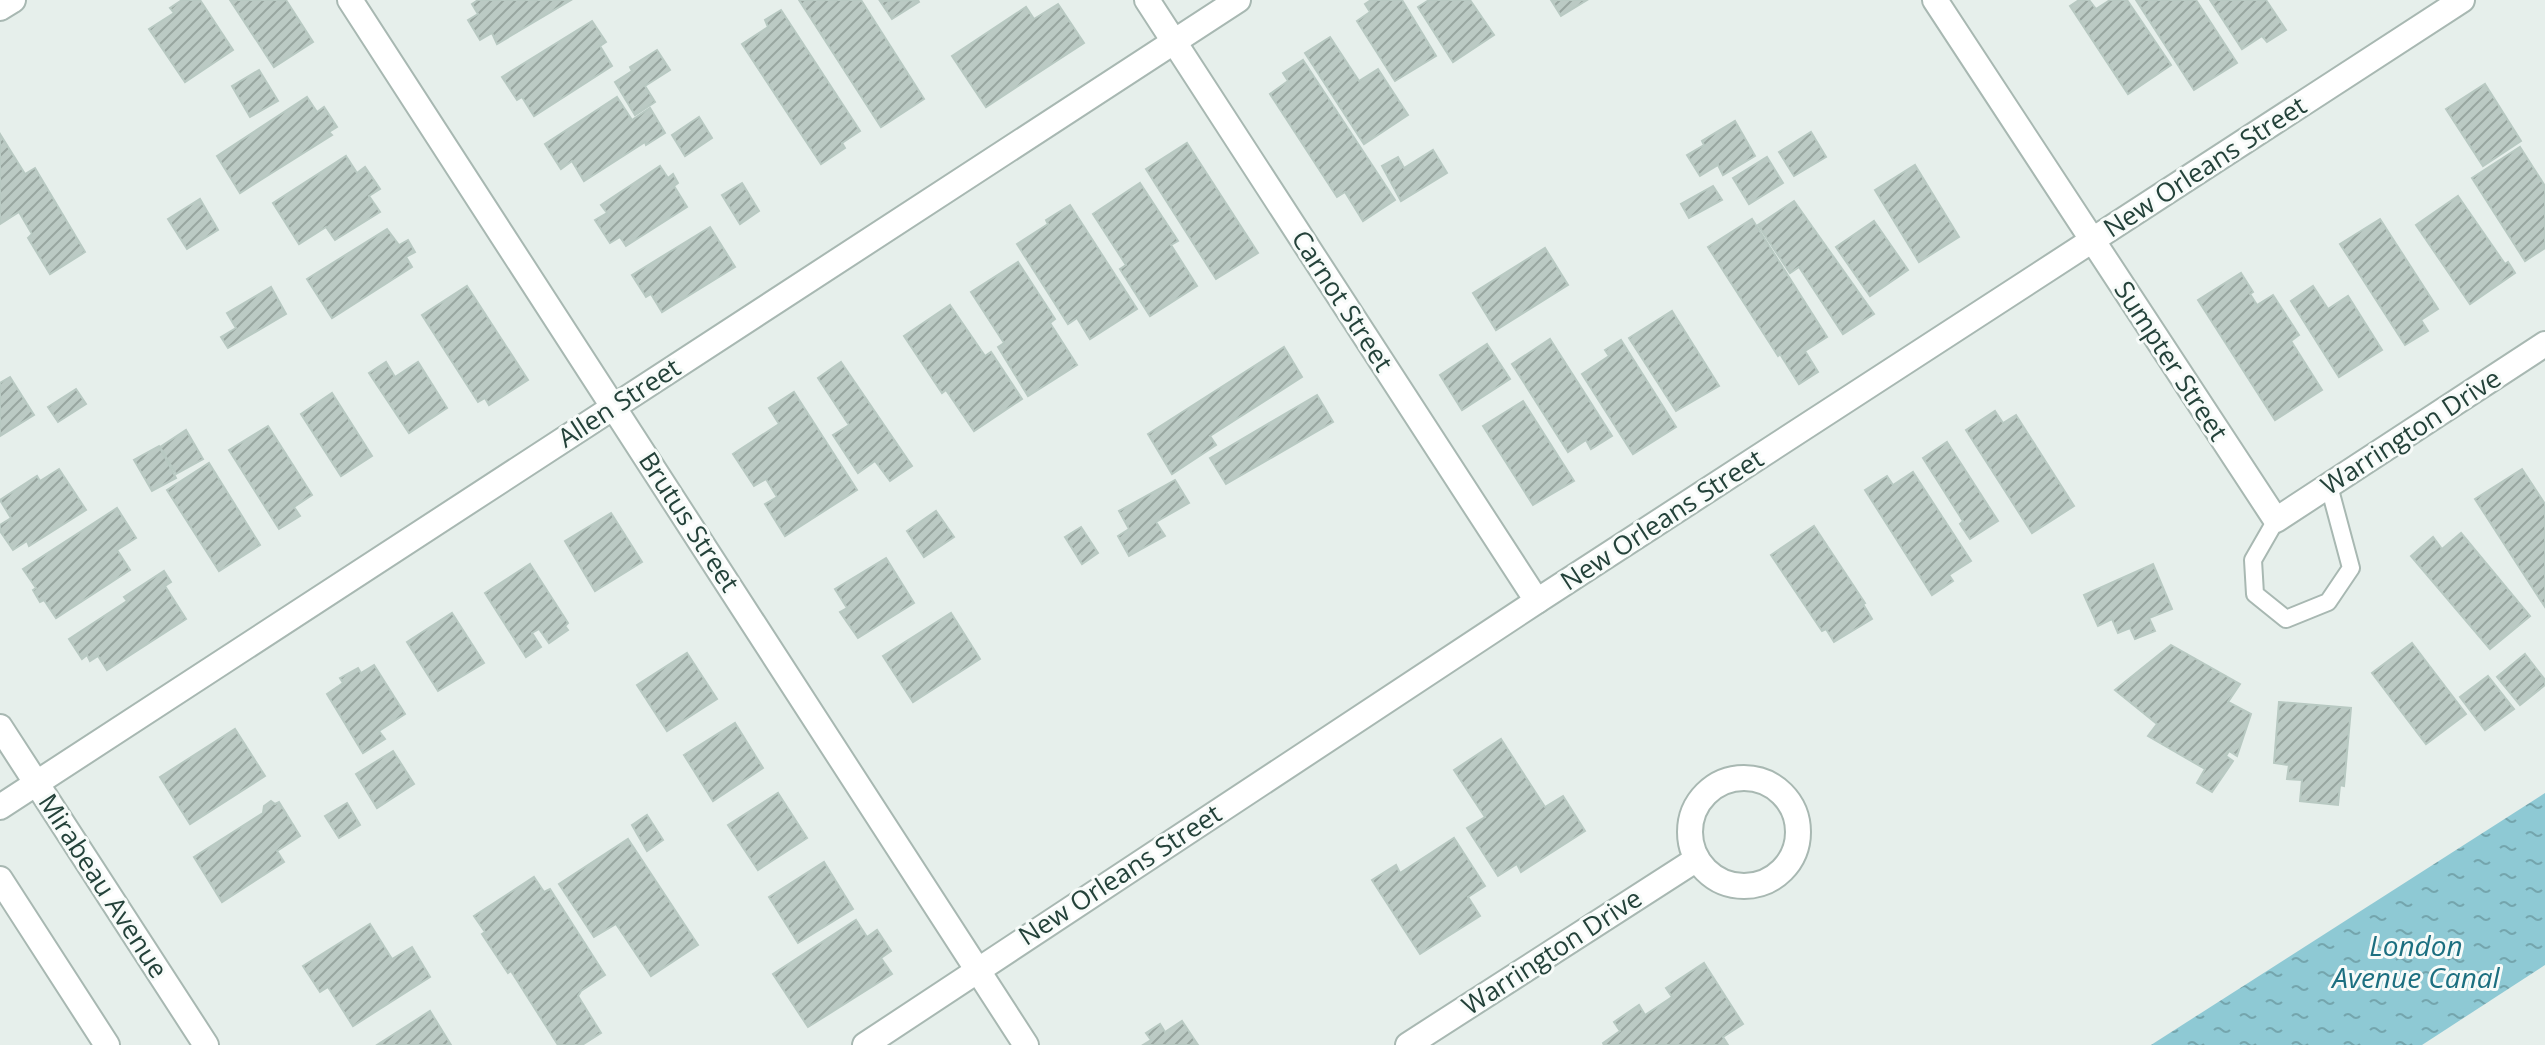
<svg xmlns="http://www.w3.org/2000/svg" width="2545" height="1045" font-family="'Open Sans',sans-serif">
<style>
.water{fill:url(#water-ripples)}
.building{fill:url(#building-hatch);stroke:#b8c9c2;stroke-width:2}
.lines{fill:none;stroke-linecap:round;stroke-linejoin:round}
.service-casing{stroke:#a8b8b2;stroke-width:20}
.minor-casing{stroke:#a8b8b2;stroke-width:28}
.tertiary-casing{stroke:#a8b8b2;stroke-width:28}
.service{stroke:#fff;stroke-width:16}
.minor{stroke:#fff;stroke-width:24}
.tertiary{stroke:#fff;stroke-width:24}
.labels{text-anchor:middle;stroke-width:6;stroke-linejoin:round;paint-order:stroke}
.street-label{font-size:26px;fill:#24423a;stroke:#f7fbf9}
.water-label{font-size:28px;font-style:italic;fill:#1c6f80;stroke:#f7fbf9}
</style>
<defs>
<pattern id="water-ripples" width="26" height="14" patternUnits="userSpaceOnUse" patternTransform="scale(2)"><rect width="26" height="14" fill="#8ec9d4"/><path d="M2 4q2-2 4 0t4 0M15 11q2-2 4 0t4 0" fill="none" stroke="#74a5ad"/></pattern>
<pattern id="building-hatch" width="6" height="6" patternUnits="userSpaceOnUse" patternTransform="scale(2)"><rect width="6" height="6" fill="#bbcac4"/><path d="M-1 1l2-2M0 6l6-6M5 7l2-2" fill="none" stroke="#98a6a0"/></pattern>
</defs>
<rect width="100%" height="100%" fill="#e6efeb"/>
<!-- water -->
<polygon class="water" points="2545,793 2545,965 2422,1045 2151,1045"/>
<!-- building -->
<g class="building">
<polygon points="182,0 200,0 233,50 185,82 149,29 174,13 170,8"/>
<polygon points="230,0 286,0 313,42 274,67"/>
<polygon points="478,0 571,0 497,44 492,33 480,40 468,20 478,14 472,4"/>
<polygon points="799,0 861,0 924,99 881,127"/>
<polygon points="918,0 919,2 892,19 880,1"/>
<polygon points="1371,0 1402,0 1436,56 1395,81 1357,21 1370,12 1365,4"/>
<polygon points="1429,0 1470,0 1494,35 1453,62 1418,7"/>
<polygon points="1551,0 1587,0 1561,16"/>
<polygon points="2079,0 2089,0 2096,9 2110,0 2127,0 2171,65 2128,94 2070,6"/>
<polygon points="2136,0 2196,0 2237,63 2194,90"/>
<polygon points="2210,0 2266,0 2286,30 2267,42 2262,36 2242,49"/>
<polygon points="1058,4 1084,43 986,107 952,56 1026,7 1034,19"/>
<polygon points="781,10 860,131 842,143 845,148 821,164 742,44 768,27 765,20"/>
<polygon points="592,21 606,42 600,46 612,66 534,116 522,97 517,100 502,77"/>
<polygon points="1330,37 1359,81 1378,69 1408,115 1364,144 1305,53"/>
<polygon points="657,50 670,70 645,86 655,102 635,115 615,82 632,71 630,67"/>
<polygon points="1303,60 1395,200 1363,221 1345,192 1337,197 1270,94 1288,81 1283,73"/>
<polygon points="259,70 278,101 250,117 232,86"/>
<polygon points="2485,84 2521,141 2483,166 2446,109"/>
<polygon points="307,97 317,112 324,107 337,127 329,132 332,135 240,193 217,156"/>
<polygon points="617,97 632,120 650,108 665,133 646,145 645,142 584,181 572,161 561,169 545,144"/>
<polygon points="699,117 712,138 685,156 672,135"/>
<polygon points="1735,121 1755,156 1723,175 1718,165 1700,176 1687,155 1704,145 1702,141"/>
<polygon points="1811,132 1826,157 1794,176 1779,152"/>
<polygon points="0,134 25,174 35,168 85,252 50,274 28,238 32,234 19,212 0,224"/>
<polygon points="1187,143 1258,253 1216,279 1146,169"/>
<polygon points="2520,147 2545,186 2545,248 2525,261 2472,178"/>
<polygon points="1433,150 1447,173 1401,201 1382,166 1398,157 1404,168"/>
<polygon points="346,156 357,173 365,167 380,189 369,196 380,212 335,240 326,227 299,244 273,203"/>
<polygon points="1767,157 1783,183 1749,204 1733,178"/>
<polygon points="1915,165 1959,237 1919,262 1875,190"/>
<polygon points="660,166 668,178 673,174 678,183 674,186 687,207 626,246 620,237 610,243 595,220 607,213 601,205"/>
<polygon points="742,183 759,211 740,224 722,195"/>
<polygon points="1140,183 1178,241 1171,245 1197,286 1150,316 1120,269 1126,265 1093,214"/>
<polygon points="1713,186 1722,200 1689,218 1681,204"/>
<polygon points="2458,196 2505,264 2508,262 2515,273 2470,304 2416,225"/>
<polygon points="200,199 218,230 187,249 168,219"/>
<polygon points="1794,201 1874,314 1843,334 1799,267 1790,273 1758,225"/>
<polygon points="1070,205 1137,309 1090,339 1077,318 1068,324 1017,244 1048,224 1046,220"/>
<polygon points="1752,219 1827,337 1805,351 1818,372 1799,384 1780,354 1778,356 1708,247"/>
<polygon points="2380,219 2438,309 2421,320 2428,331 2405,345 2340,244"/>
<polygon points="1874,221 1908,270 1870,296 1836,247"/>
<polygon points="710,227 735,267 662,312 651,294 646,297 632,275"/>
<polygon points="387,229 399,245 408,240 415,252 406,257 412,267 332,318 307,279"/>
<polygon points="1545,248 1568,285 1496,330 1473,293"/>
<polygon points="1018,262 1055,319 1050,323 1077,365 1028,396 998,347 1004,343 971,292"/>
<polygon points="2241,273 2253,292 2250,294 2257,305 2273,295 2299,335 2291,341 2322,390 2275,420 2198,300"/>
<polygon points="467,286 528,380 489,405 485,398 478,402 422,315"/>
<polygon points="2313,286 2328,309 2348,296 2382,350 2339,377 2291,301"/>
<polygon points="271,287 286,314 228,348 221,337 236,328 227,313"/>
<polygon points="950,305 985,356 991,352 1022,399 974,431 946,390 942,393 904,336"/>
<polygon points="1672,311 1719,386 1676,411 1629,338"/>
<polygon points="1550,339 1612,436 1591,449 1586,440 1568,452 1512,364"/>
<polygon points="1621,340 1676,427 1633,454 1582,374 1609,356 1605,350"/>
<polygon points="1487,344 1510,379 1462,410 1440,375"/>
<polygon points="1284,347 1302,377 1210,436 1216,445 1172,474 1148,434"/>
<polygon points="386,362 395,377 418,362 447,408 409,433 369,373"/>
<polygon points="841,362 912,466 890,481 875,461 858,473 833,435 849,425 818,378"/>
<polygon points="10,377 34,415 0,436 0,383"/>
<polygon points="76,389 86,404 58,422 48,407"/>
<polygon points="794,392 857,490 785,536 765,504 777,497 766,479 754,486 733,454 779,424 769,408"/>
<polygon points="332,393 372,456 341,476 301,414"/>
<polygon points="1317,395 1333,422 1226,484 1210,458"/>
<polygon points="1523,401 1574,481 1533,505 1483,426"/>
<polygon points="1995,411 2003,423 2016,415 2074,506 2032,533 1966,430"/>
<polygon points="268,426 312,495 294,507 300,516 279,529 229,450"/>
<polygon points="186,430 203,459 176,474 160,447"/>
<polygon points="1947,442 1998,521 1970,539 1960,524 1963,521 1923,458"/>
<polygon points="159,446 176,478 152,491 134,460"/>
<polygon points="209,463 260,545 219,571 167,490"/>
<polygon points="59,469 86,510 29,546 27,541 13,550 0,531 0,525 11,518 0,500 37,476 40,481"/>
<polygon points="2522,469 2545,504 2545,607 2475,499"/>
<polygon points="1913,472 1971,561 1949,575 1953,581 1932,595 1865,490 1887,476 1893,485"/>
<polygon points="1175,480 1189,503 1156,522 1165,536 1129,556 1118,536 1129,529 1119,511"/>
<polygon points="117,508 136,538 117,550 130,570 56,618 44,600 40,602 33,590 36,588 23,569"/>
<polygon points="936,511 954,537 924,557 907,531"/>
<polygon points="611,513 642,562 595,591 565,541"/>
<polygon points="1814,526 1865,603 1863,604 1872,619 1834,642 1826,629 1822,631 1771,555"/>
<polygon points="1081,527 1098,553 1082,564 1065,537"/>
<polygon points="2461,533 2530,616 2490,649 2411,556 2433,537 2442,549"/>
<polygon points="886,558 914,603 858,638 840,612 847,608 835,589"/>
<polygon points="530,564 568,623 565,626 568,630 549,643 539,629 532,633 541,647 526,657 485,593"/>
<polygon points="2153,564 2172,609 2149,618 2155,631 2135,639 2130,628 2118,633 2112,619 2098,626 2084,595"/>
<polygon points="164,571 171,582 165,586 186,619 107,670 98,656 90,661 87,655 82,659 69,639 127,601 124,597"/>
<polygon points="452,613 484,663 438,691 407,642"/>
<polygon points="951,613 980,659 913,702 883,656"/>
<polygon points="2412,643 2466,714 2426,744 2372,673"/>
<polygon points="2171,645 2240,684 2228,702 2251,714 2237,756 2229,751 2226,756 2233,761 2212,792 2197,783 2205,769 2148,736 2157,724 2115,690"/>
<polygon points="687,653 717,699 667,731 637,685"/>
<polygon points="2525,654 2545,680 2545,685 2520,705 2497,677"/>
<polygon points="374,665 405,714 379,731 385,739 363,753 327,694 343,683 340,678 358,668 361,673"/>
<polygon points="2488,676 2514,709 2485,730 2460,697"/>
<polygon points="2279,702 2351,708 2344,786 2340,785 2338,805 2300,801 2302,780 2287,779 2289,765 2274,763"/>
<polygon points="735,723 763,768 713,801 684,755"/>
<polygon points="235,729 265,776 190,824 160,777"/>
<polygon points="1501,739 1545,807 1563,796 1585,831 1521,872 1517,864 1498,876 1467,828 1485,817 1454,770"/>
<polygon points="393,751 414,784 377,808 356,774"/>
<polygon points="778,793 807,838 758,870 728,825"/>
<polygon points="271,801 275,804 279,802 300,836 277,851 284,862 222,902 194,857 263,813 264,806"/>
<polygon points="347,803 360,825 339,838 325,816"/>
<polygon points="647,815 663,840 647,851 632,825"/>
<polygon points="1454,838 1485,886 1468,897 1480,916 1420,954 1372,880 1396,865 1400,873"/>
<polygon points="628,839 698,945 651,976 616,924 594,937 559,884"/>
<polygon points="824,862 853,909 798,943 769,897"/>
<polygon points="534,877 544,892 550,889 605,975 581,991 578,996 601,1033 582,1045 558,1045 511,971 508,973 482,934 485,932 474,916"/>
<polygon points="856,920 867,937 877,930 891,951 881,958 892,974 808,1027 773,974"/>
<polygon points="370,924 392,959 412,947 430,977 353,1026 328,987 320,992 303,966"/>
<polygon points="1704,963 1743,1024 1723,1037 1728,1045 1604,1045 1603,1043 1620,1031 1614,1022 1639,1005 1645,1015 1672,997 1666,988"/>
<polygon points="430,1011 451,1045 377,1045"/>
<polygon points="1182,1021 1198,1045 1143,1045 1151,1040 1146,1033 1160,1024 1165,1032"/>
</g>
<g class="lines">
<!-- service casing -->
<g class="service-casing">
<polyline id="service" points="2276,520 2253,560 2255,594 2286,619 2328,602 2351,568 2329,486"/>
</g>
<!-- minor casing -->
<g class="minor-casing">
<g id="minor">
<polyline points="350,0 1026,1045"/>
<polyline points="1147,0 1537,601"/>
<polyline points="1935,0 2276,520 2545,344"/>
<polyline points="0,8 13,0"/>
<circle cx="1744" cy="832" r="54"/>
<polyline points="0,807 1238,0"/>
<polyline points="865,1045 1537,601 2462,0"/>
<polyline points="1408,1045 1697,859"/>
</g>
</g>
<!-- tertiary casing -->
<g class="tertiary-casing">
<g id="tertiary">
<polyline points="0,727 206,1045"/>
<polyline points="0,879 107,1045"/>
</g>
</g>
<!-- service -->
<use href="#service" class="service"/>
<!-- minor -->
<use href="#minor" class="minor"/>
<!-- tertiary -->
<use href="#tertiary" class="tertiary"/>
</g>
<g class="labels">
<!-- street labels -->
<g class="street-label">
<text transform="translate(2205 167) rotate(-33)" y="9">New Orleans Street</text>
<text transform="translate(1342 301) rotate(57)" y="9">Carnot Street</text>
<text transform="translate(2171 361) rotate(57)" y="9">Sumpter Street</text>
<text transform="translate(619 403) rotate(-33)" y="9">Allen Street</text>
<text transform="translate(2411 432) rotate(-33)" y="9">Warrington Drive</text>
<text transform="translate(1662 520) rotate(-33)" y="9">New Orleans Street</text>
<text transform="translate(689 522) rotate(57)" y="9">Brutus Street</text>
<text transform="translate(1120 875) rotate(-33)" y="9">New Orleans Street</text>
<text transform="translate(103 886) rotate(57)" y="9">Mirabeau Avenue</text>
<text transform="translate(1552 952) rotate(-33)" y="9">Warrington Drive</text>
</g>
<!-- water labels -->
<g class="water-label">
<text x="2416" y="956">London<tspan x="2416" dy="32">Avenue Canal</tspan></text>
</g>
</g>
</svg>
